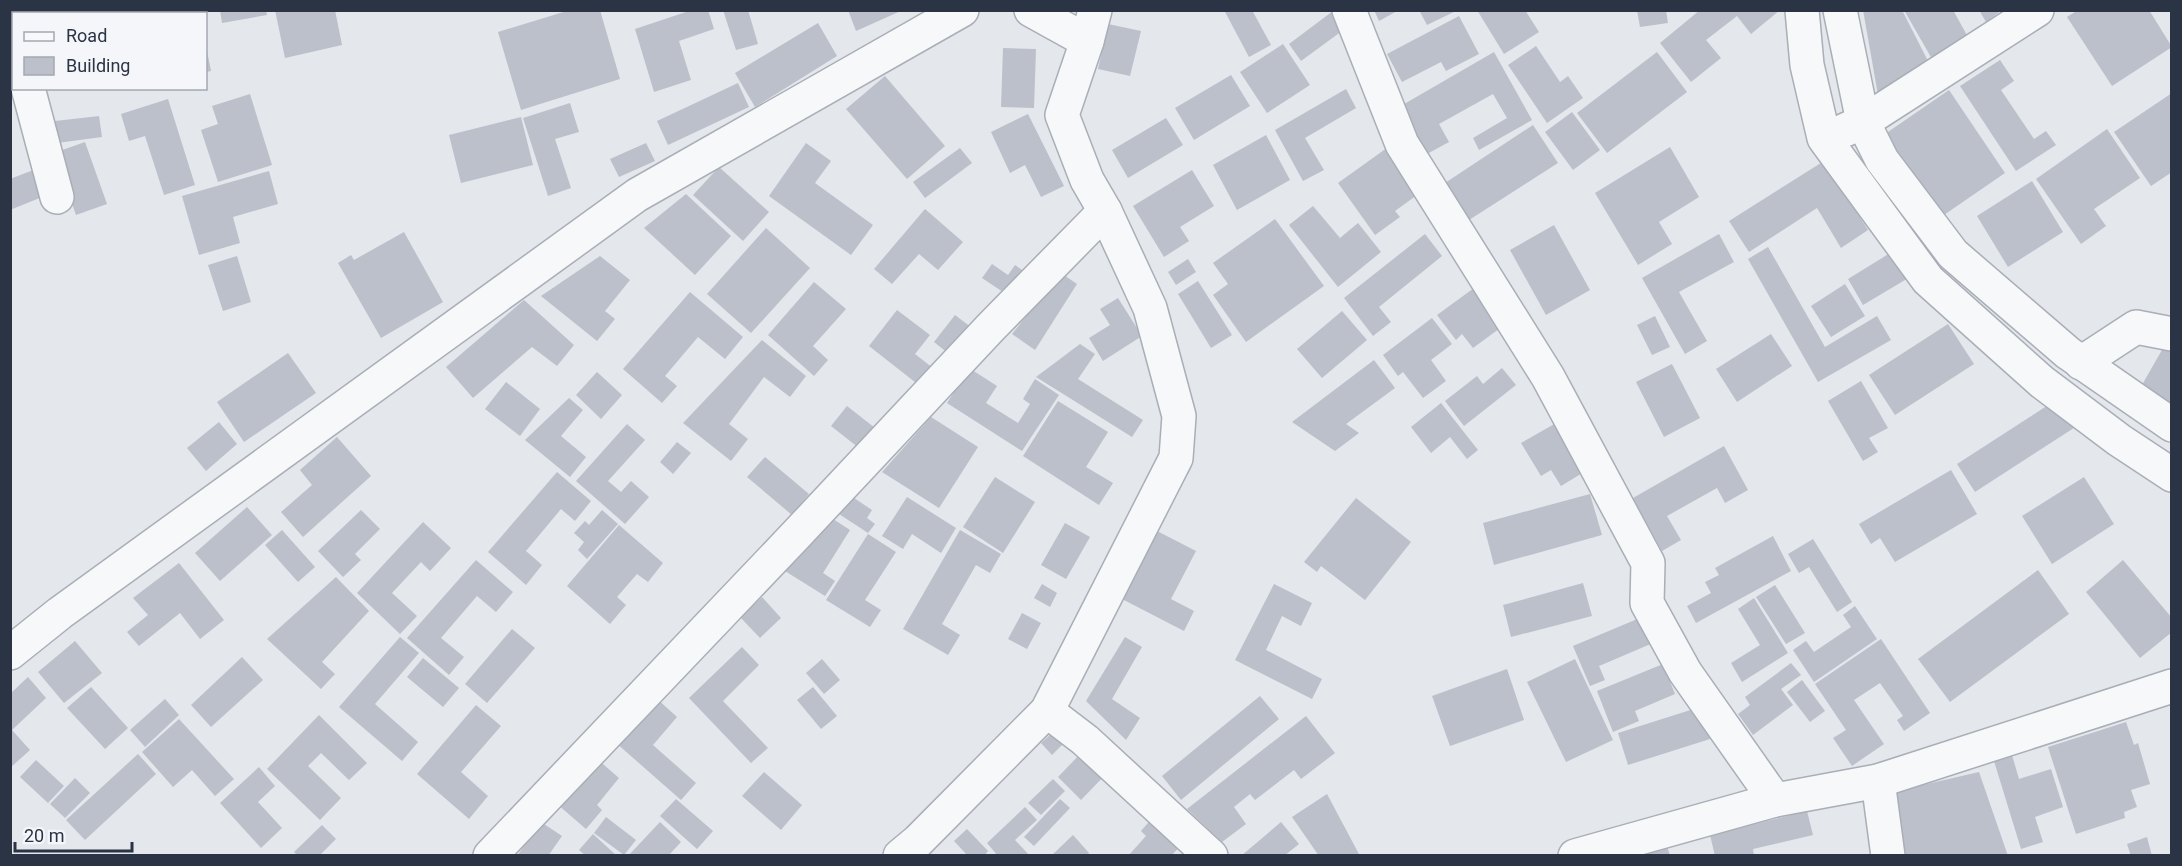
<svg xmlns="http://www.w3.org/2000/svg" width="2182" height="866" font-family="Roboto,sans-serif">
<style>
.building{fill:#bbc0ca}
.lines{fill:none;stroke-linecap:round;stroke-linejoin:round}
.minor-casing{stroke:#a9aeb7;stroke-width:36}
.minor{stroke:#f7f8fa;stroke-width:33}
</style>
<rect width="100%" height="100%" fill="#e4e7ec"/>
<!-- building -->
<g class="building">
<polygon points="63,10 83,10 84,14 55,14"/>
<polygon points="100,10 116,10 117,14 90,14"/>
<rect x="156" y="10" width="45" height="4"/>
<polygon points="220,10 266,10 267,15 222,23"/>
<polygon points="275,10 335,10 342,45 285,58"/>
<polygon points="570,10 600,10 620,79 521,110 498,32"/>
<polygon points="692,10 708,10 714,29 679,41 691,80 654,92 635,29"/>
<polygon points="723,10 748,10 758,44 736,50"/>
<polygon points="848,10 903,10 856,31"/>
<polygon points="1224,10 1252,10 1271,45 1249,57"/>
<polygon points="1374,10 1399,10 1379,21"/>
<polygon points="1419,10 1458,10 1427,25"/>
<polygon points="1477,10 1525,10 1539,32 1504,54"/>
<polygon points="1637,10 1666,10 1668,23 1640,27"/>
<polygon points="1700,10 1780,10 1751,34 1737,16 1706,40 1721,58 1691,82 1660,43"/>
<polygon points="1863,10 1902,10 1932,69 1878,95"/>
<polygon points="1904,10 1953,10 1973,46 1936,66"/>
<polygon points="1979,10 2002,10 1986,22"/>
<polygon points="2078,10 2149,10 2172,47 2112,86 2067,17"/>
<polygon points="1333,11 1346,28 1301,61 1289,44"/>
<polygon points="1459,16 1479,54 1446,71 1441,62 1402,82 1387,54"/>
<polygon points="818,23 837,56 755,107 735,73"/>
<polygon points="1108,24 1141,31 1130,76 1098,69"/>
<polygon points="1283,44 1310,85 1267,113 1240,72"/>
<polygon points="206,46 211,71 206,72"/>
<polygon points="1536,46 1560,82 1568,76 1583,98 1547,123 1508,65"/>
<polygon points="1003,48 1036,49 1034,108 1001,107"/>
<polygon points="1494,52 1532,120 1479,150 1473,138 1507,118 1493,94 1439,124 1449,142 1427,154 1399,107"/>
<polygon points="1657,52 1687,92 1607,153 1577,113"/>
<polygon points="2000,60 2014,81 2001,90 2034,139 2046,131 2056,145 2016,171 1960,86"/>
<polygon points="1231,75 1250,106 1194,140 1175,108"/>
<polygon points="885,76 945,146 907,179 846,109"/>
<polygon points="738,83 749,107 668,145 657,121"/>
<polygon points="1346,89 1356,108 1305,138 1324,170 1303,181 1275,130"/>
<polygon points="1949,90 2005,173 1941,217 1885,134"/>
<polygon points="2172,93 2172,172 2151,186 2114,132"/>
<polygon points="250,94 272,165 218,182 201,130 218,124 212,106"/>
<polygon points="168,99 195,185 164,195 145,136 129,141 121,114"/>
<polygon points="570,103 579,132 555,139 571,188 548,196 523,118"/>
<polygon points="1572,112 1600,150 1573,170 1545,132"/>
<polygon points="1028,114 1064,186 1041,197 1025,165 1010,173 991,132"/>
<polygon points="99,116 102,137 57,143 55,121"/>
<polygon points="521,117 533,165 461,183 449,135"/>
<polygon points="1166,118 1183,145 1128,178 1112,150"/>
<polygon points="1533,125 1558,163 1469,220 1445,183"/>
<polygon points="2107,129 2140,178 2094,209 2106,226 2081,244 2036,179"/>
<polygon points="1266,135 1290,180 1237,210 1213,165"/>
<polygon points="85,142 107,204 76,215 54,153"/>
<polygon points="646,143 655,161 619,177 610,159"/>
<polygon points="806,143 831,161 815,183 873,225 851,255 769,196"/>
<polygon points="1391,145 1424,190 1395,211 1400,217 1375,235 1338,183"/>
<polygon points="1670,147 1699,197 1659,222 1672,244 1638,265 1595,193"/>
<polygon points="960,148 972,163 925,198 913,182"/>
<polygon points="1824,161 1868,230 1841,248 1817,208 1749,252 1729,221"/>
<polygon points="719,167 769,212 743,241 693,195"/>
<polygon points="36,169 47,195 10,210 10,179"/>
<polygon points="1192,170 1214,206 1180,227 1189,241 1164,257 1133,206"/>
<polygon points="269,171 278,204 233,217 240,243 199,255 182,196"/>
<polygon points="2032,181 2063,232 2008,267 1977,216"/>
<polygon points="686,194 731,236 695,275 644,228"/>
<polygon points="1313,206 1340,238 1358,223 1381,252 1338,287 1289,225"/>
<polygon points="925,209 963,242 938,270 919,254 892,284 874,269"/>
<polygon points="1275,219 1324,286 1246,342 1213,295 1228,284 1213,263"/>
<polygon points="1554,225 1590,290 1546,315 1510,250"/>
<polygon points="766,228 810,268 751,333 707,294"/>
<polygon points="404,232 443,302 381,338 338,263 351,255 354,260"/>
<polygon points="1425,234 1442,256 1379,307 1391,322 1373,336 1344,298"/>
<polygon points="1719,234 1734,262 1679,292 1707,341 1685,354 1642,278"/>
<polygon points="1768,247 1825,347 1877,316 1891,340 1818,382 1748,259"/>
<polygon points="1895,250 1910,277 1863,305 1848,279"/>
<polygon points="237,256 251,302 223,311 208,265"/>
<polygon points="600,256 630,280 605,311 615,319 597,341 541,296"/>
<polygon points="1188,259 1196,272 1176,285 1168,272"/>
<polygon points="992,264 1008,275 1015,265 1025,272 1009,296 982,278"/>
<polygon points="1061,273 1077,284 1035,350 1012,334"/>
<polygon points="1198,281 1232,335 1211,348 1178,294"/>
<polygon points="814,282 846,309 813,346 828,360 814,376 768,335"/>
<polygon points="1845,284 1865,316 1831,337 1811,306"/>
<polygon points="1474,288 1503,326 1473,348 1462,334 1456,340 1437,315"/>
<polygon points="690,292 743,337 725,359 698,337 665,376 677,386 662,403 623,369"/>
<polygon points="1118,298 1142,336 1103,361 1089,338 1110,325 1100,309"/>
<polygon points="524,300 574,345 557,366 532,347 473,398 446,367"/>
<polygon points="897,310 930,335 915,354 933,368 920,386 869,346"/>
<polygon points="1342,311 1367,340 1322,378 1297,349"/>
<polygon points="955,315 976,331 955,359 934,342"/>
<polygon points="1655,316 1670,347 1652,355 1637,325"/>
<polygon points="1432,318 1452,344 1431,360 1446,381 1423,398 1403,372 1398,376 1383,355"/>
<polygon points="1948,324 1974,364 1895,415 1869,375"/>
<polygon points="1771,334 1792,366 1737,402 1716,369"/>
<polygon points="762,340 806,376 790,397 764,377 729,424 748,439 731,461 683,423"/>
<polygon points="2166,343 2172,346 2172,419 2135,397"/>
<polygon points="1080,344 1095,354 1078,379 1143,420 1132,437 1036,377"/>
<polygon points="288,353 316,393 244,442 217,402"/>
<polygon points="1374,360 1395,388 1346,424 1359,433 1335,451 1292,422"/>
<polygon points="1672,364 1700,418 1664,437 1636,382"/>
<polygon points="969,368 997,386 986,403 1018,423 1030,404 1023,399 1035,379 1059,395 1022,451 947,403"/>
<polygon points="1502,368 1516,385 1464,426 1445,401 1477,376 1483,384"/>
<polygon points="597,372 622,395 601,419 576,395"/>
<polygon points="1861,381 1888,428 1869,438 1878,452 1863,461 1828,401"/>
<polygon points="506,382 540,409 520,436 485,409"/>
<polygon points="569,398 583,410 561,436 586,457 570,477 525,440"/>
<polygon points="2059,398 2077,426 1975,492 1957,464"/>
<polygon points="1058,401 1108,432 1086,467 1113,483 1099,505 1023,456"/>
<polygon points="1441,403 1478,450 1467,459 1450,437 1431,453 1411,427"/>
<polygon points="847,406 875,428 859,448 831,426"/>
<polygon points="931,417 978,447 939,508 882,472"/>
<polygon points="219,422 237,444 206,471 187,448"/>
<polygon points="1556,423 1584,472 1561,486 1551,470 1541,476 1521,443"/>
<polygon points="627,424 645,440 608,481 621,492 631,481 649,497 625,524 576,481"/>
<polygon points="337,437 371,476 303,537 281,512 312,485 300,470"/>
<polygon points="677,442 691,453 673,474 660,462"/>
<polygon points="1724,446 1748,490 1725,503 1717,488 1667,516 1681,540 1662,551 1633,498"/>
<polygon points="765,457 809,494 792,515 747,477"/>
<polygon points="1951,470 1977,514 1895,562 1880,538 1871,544 1859,524"/>
<polygon points="557,472 591,501 575,521 561,509 526,551 542,565 526,585 488,552"/>
<polygon points="995,477 1035,502 1003,553 963,527"/>
<polygon points="2084,477 2114,524 2052,564 2022,516"/>
<polygon points="1590,494 1602,535 1494,565 1483,523"/>
<polygon points="851,496 872,510 867,518 875,524 868,533 839,514"/>
<polygon points="907,497 956,528 941,553 912,534 903,549 882,536"/>
<polygon points="1356,498 1411,542 1365,600 1321,566 1317,572 1304,562"/>
<polygon points="247,507 272,535 220,581 195,553"/>
<polygon points="361,510 380,529 355,554 361,560 343,577 318,551"/>
<polygon points="602,510 618,524 587,559 578,550 584,542 574,533 585,521 589,525"/>
<polygon points="833,519 850,530 823,573 835,581 825,596 785,571"/>
<polygon points="423,522 451,548 430,571 421,562 392,593 417,616 400,634 357,593"/>
<polygon points="1065,523 1090,537 1066,579 1041,565"/>
<polygon points="619,525 663,563 648,582 637,574 617,597 626,605 610,624 567,586"/>
<polygon points="282,530 315,567 298,582 265,545"/>
<polygon points="960,530 1001,554 990,573 976,565 942,624 960,635 948,655 903,629"/>
<polygon points="1157,531 1196,551 1171,599 1194,611 1184,631 1122,599"/>
<polygon points="868,534 896,552 865,600 881,610 870,627 826,600"/>
<polygon points="1773,536 1791,571 1696,623 1687,606 1711,593 1705,582 1719,575 1715,568"/>
<polygon points="1813,539 1852,602 1837,612 1809,567 1799,573 1788,554"/>
<polygon points="476,560 513,592 496,612 477,596 441,638 464,657 449,675 407,638"/>
<polygon points="2123,560 2172,618 2172,632 2140,658 2086,592"/>
<polygon points="179,563 224,620 200,639 180,613 139,646 127,632 148,615 133,598"/>
<polygon points="2038,570 2069,614 1950,702 1918,659"/>
<polygon points="336,577 369,611 322,662 335,674 321,689 267,639"/>
<polygon points="1583,583 1592,616 1511,637 1503,605"/>
<polygon points="1042,584 1057,593 1050,607 1034,598"/>
<polygon points="1274,584 1312,603 1301,626 1282,616 1266,650 1322,679 1312,699 1235,660"/>
<polygon points="1775,585 1805,633 1786,644 1756,597"/>
<polygon points="762,597 781,618 760,638 740,617"/>
<polygon points="1754,598 1788,653 1742,682 1731,663 1760,645 1738,609"/>
<polygon points="1855,606 1877,639 1814,682 1793,650 1806,641 1814,652 1851,627 1843,615"/>
<polygon points="1022,613 1041,623 1027,649 1008,639"/>
<polygon points="1642,617 1653,643 1599,666 1605,680 1590,686 1573,646"/>
<polygon points="512,629 535,648 487,703 465,684"/>
<polygon points="400,637 419,653 375,704 418,742 402,761 339,707"/>
<polygon points="1125,637 1142,647 1112,699 1140,718 1126,740 1086,701"/>
<polygon points="1881,639 1930,713 1904,731 1897,720 1903,716 1880,683 1854,700 1884,744 1852,766 1833,738 1846,730 1815,684"/>
<polygon points="75,641 102,673 64,703 38,672"/>
<polygon points="742,647 759,665 723,701 768,748 751,763 689,698"/>
<polygon points="242,657 263,680 211,727 191,705"/>
<polygon points="423,658 459,688 443,707 407,677"/>
<polygon points="822,659 840,680 824,694 806,673"/>
<polygon points="1575,659 1613,740 1566,762 1527,682"/>
<polygon points="1791,663 1801,675 1781,689 1793,705 1753,735 1738,714 1750,705 1745,697"/>
<polygon points="1663,664 1675,694 1635,711 1639,721 1613,732 1597,691"/>
<polygon points="1507,669 1524,720 1450,746 1432,696"/>
<polygon points="28,677 46,698 12,730 30,750 10,768 10,694"/>
<polygon points="1802,680 1825,711 1810,722 1787,692"/>
<polygon points="91,687 128,728 105,749 67,708"/>
<polygon points="813,687 837,716 821,729 797,700"/>
<polygon points="1260,696 1279,719 1181,800 1162,776"/>
<polygon points="655,697 677,717 653,745 696,783 681,800 615,742"/>
<polygon points="165,699 179,715 145,747 130,730"/>
<polygon points="476,705 501,726 461,772 488,796 469,819 417,774"/>
<polygon points="1700,707 1710,739 1628,765 1618,733"/>
<polygon points="319,715 367,763 349,780 321,753 308,766 341,798 320,820 267,769"/>
<polygon points="1306,716 1335,753 1301,779 1294,770 1255,800 1250,794 1234,807 1246,824 1222,842 1187,809"/>
<polygon points="179,719 234,779 215,796 192,770 173,787 142,752"/>
<polygon points="2126,722 2134,745 2138,743 2150,784 2131,790 2137,807 2124,812 2125,818 2076,834 2048,747"/>
<polygon points="1059,727 1070,737 1052,755 1041,743"/>
<polygon points="1084,750 1108,772 1081,800 1058,777"/>
<polygon points="138,754 156,774 85,840 66,820"/>
<polygon points="2012,755 2019,779 2051,769 2063,807 2035,817 2043,842 2021,849 1994,761"/>
<polygon points="596,758 619,778 597,805 602,810 586,829 557,804"/>
<polygon points="36,760 64,786 48,803 20,777"/>
<polygon points="259,767 275,786 258,802 282,828 261,848 220,803"/>
<polygon points="764,772 802,805 781,830 742,796"/>
<polygon points="1979,772 2008,856 1902,856 1888,793"/>
<polygon points="75,778 90,793 65,818 50,804"/>
<polygon points="1053,779 1065,791 1041,815 1028,803"/>
<polygon points="1327,794 1360,856 1319,856 1292,817"/>
<polygon points="676,799 713,831 697,849 660,816"/>
<polygon points="1060,799 1070,808 1034,846 1024,837"/>
<polygon points="1025,807 1037,820 1015,840 1030,856 998,856 987,843"/>
<polygon points="1807,811 1813,835 1753,849 1754,856 1715,856 1710,835"/>
<polygon points="1154,816 1183,843 1171,856 1128,856 1146,836 1141,831"/>
<polygon points="606,817 636,840 624,855 594,833"/>
<polygon points="541,822 562,836 548,856 517,856"/>
<polygon points="660,822 681,842 668,856 628,856"/>
<polygon points="1281,822 1299,844 1284,856 1241,856"/>
<polygon points="322,825 336,839 319,856 298,856 294,852"/>
<polygon points="967,829 988,851 984,856 968,856 954,841"/>
<polygon points="593,834 617,856 586,856 579,850"/>
<polygon points="1073,835 1089,853 1087,856 1051,856"/>
<polygon points="2147,837 2152,856 2131,856 2127,844"/>
<polygon points="1667,846 1670,856 1636,856"/>
</g>
<g class="lines">
<!-- minor casing -->
<g class="minor-casing">
<g id="minor">
<polyline points="1031,10 1087,41"/>
<polyline points="1349,10 1402,144 1548,377 1648,563 1647,603 1685,672 1775,800"/>
<polyline points="1802,10 1807,65 1824,138 1928,280 2042,382 2119,440 2172,475"/>
<polyline points="1840,10 1863,122 1882,160 1953,254 2068,353 2172,425"/>
<polyline points="10,23 14,34"/>
<polyline points="28,88 57,197"/>
<polyline points="1845,130 1863,122 2037,10"/>
<polyline points="2081,363 2136,327 2172,334"/>
<polyline points="10,653 60,613 637,195 962,10"/>
<polyline points="1047,711 1085,740 1211,856"/>
<polyline points="1878,781 1888,856"/>
<polyline points="490,856 794,537 991,327 1105,211"/>
<polyline points="900,856 918,841 1047,711 1176,458 1179,416 1150,308 1105,211 1087,180 1062,115 1087,41 1095,10"/>
<polyline points="1575,856 1775,800 1878,781 2172,686"/>
</g>
</g>
<!-- minor -->
<use href="#minor" class="minor"/>
</g>
<!-- border -->
<rect width="2182" height="866" fill="none" stroke="#2b3445" stroke-width="24"/>
<!-- legend -->
<rect x="12" y="12" width="195" height="78" fill="#f4f6f9" stroke="#a4a8b1" stroke-width="1.5"/>
<rect x="24" y="32" width="30" height="9" fill="#f7f8fa" stroke="#a4a8b1" stroke-width="1.5"/>
<text x="66" y="42" font-size="18" fill="#2b3445">Road</text>
<rect x="24" y="57" width="30" height="18" fill="#bbc0ca" stroke="#a4a8b1" stroke-width="1.5"/>
<text x="66" y="72" font-size="18" fill="#2b3445">Building</text>
<!-- scale -->
<path d="M15 842v9h117v-9" fill="none" stroke="#2b3445" stroke-width="3"/>
<text x="24" y="842" font-size="18" fill="#2b3445" stroke="#f4f6f9" stroke-width="4.5" paint-order="stroke">20 m</text>
</svg>
